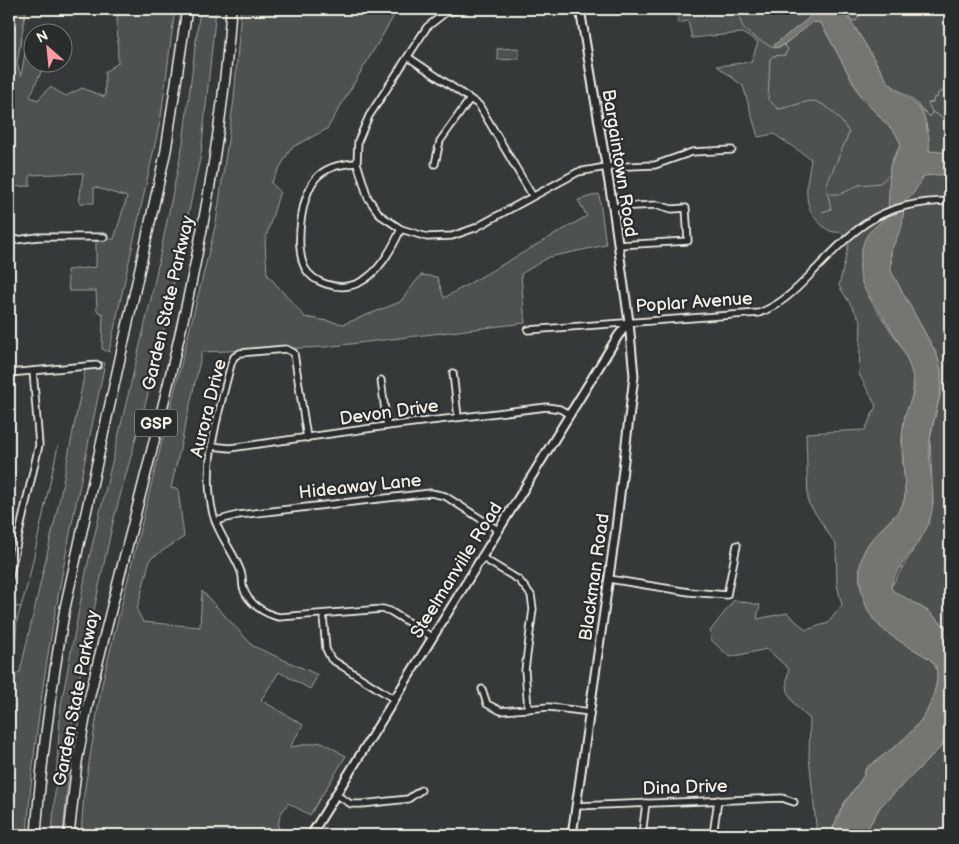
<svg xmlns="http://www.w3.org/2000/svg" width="959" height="844" font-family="'Balsamiq Sans',sans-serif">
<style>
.green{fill:#4e514f;stroke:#a1a19c}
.water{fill:#757572;stroke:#a8a7a1}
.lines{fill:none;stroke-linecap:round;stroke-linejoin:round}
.stream{stroke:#a8a7a1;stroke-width:1}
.minor-casing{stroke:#f4f1e8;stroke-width:9}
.major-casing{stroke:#f4f1e8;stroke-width:11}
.highway-casing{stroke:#f4f1e8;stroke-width:12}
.minor{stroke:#2a2d2e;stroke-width:5.5}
.major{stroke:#2a2d2e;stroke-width:7}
.highway{stroke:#2a2d2e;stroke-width:9}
.labels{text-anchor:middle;stroke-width:4.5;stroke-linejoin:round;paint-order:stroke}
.shield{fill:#2a2d2e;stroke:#b7b6b0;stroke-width:1}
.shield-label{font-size:16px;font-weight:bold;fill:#f4f1e8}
.street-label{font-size:18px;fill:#f4f1e8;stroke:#2a2d2e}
</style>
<rect width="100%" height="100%" fill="#363939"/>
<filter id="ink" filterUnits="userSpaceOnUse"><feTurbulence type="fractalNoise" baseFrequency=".02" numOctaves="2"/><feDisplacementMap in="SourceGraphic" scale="10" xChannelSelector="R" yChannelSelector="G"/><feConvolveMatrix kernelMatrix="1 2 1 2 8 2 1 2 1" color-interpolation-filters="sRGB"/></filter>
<g filter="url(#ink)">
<!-- green -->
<g class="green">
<polygon points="9,9 26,9 17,64 21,76 26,47 32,46 32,62 45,63 30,97 38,100 50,87 66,96 82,88 105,97 105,72 118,63 117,9 175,9 161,117 109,352 102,349 103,314 97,311 96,291 69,291 67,270 96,267 96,239 114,239 127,197 94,187 94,203 79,203 83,173 30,175 30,186 9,187"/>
<polygon points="200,9 216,9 201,154 158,357 113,522 75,698 63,835 52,835 61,705 87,567 151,299 183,143"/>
<polygon points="241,9 398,9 327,129 291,148 271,183 280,191 265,241 267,274 305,317 344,324 400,302 421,275 437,277 444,298 587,216 578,200 599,194 606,245 549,257 521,274 525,323 325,347 202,352 171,488 178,489 184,537 150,559 137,610 143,622 200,627 202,591 253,646 318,675 310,689 279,672 261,700 303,725 290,747 322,742 346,756 310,815 288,803 280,815 278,827 285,835 81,835 84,793 102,684 216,223 234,99"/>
<path d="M677,9H805L810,16L808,19L774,45L775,48L782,46L813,22L821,23L861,97L896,134L901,144C899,150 894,154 892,160C886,176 893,201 888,213C886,219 878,224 873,229C864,238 860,255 860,268C860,299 899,334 910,364C920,393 904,409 902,437C901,456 905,475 905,494C904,525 850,532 861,588C869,632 898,638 931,660C938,667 938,675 936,685C929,724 898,745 866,768L863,777L843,805L830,835H817L809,757L810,719C793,705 782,692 789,669L767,649L730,657L711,640L710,631L734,600L760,605L757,619L787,613L806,630L828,623L842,605L837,585L836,545L808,502L806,433L865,430L876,406L859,374L861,321L839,286L849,243L841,232C833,233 828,231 823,226C800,207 807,185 811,159L774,134L758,137L743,86L717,66L751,62L758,42L742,33L692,38L688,21L678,23Z"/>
<path d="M844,9H949L950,153L929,151C928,137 927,119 919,106C913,97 894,90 886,79Z"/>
<polygon points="519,48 519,59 498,60 497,49"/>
<path d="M950,174V631L928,611L891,590V587L912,552L933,504L930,439L942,387L941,368L936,353L891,271V251L901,226L905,200C912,194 917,177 925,175C933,173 942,175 950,174Z"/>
<path d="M97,361L105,363C73,520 37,675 27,835H9V675L20,672L59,502L86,366Z"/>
<polygon points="950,734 950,835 864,835 880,807 940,748"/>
</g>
<!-- water -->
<path class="water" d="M805,9H844L886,79C904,102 920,95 927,128C929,137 930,143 929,151L950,153V174L924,176L913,194L905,200L902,226L891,251V271L936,353C949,384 934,408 930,438C926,466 939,494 929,522C922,543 895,567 891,587L892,590L928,611L950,631V734L940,748L880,807L864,835H830L843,805L863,777L866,768C898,745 929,724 936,685C938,675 938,667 931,660C898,638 869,632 861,588C850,532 904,525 905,494C905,467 899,441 905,415C908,404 916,394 914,383C909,353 891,330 876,306C870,297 863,289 861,279C858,268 861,245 867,235C873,227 883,222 888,213L890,166L901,144L896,134L861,97L821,23L813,22L782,46L775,48L774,45L808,19L810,16Z"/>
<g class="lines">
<!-- stream -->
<g class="stream">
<path d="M732,9C740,13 740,22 744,29C746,33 770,47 775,47"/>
<polyline points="848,19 856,21 862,11 877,14 878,9"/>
<path d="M783,44L788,49L785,55L773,56L770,59L768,99L778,109C788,108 805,101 813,101C827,103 843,121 849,133L826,186L831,209L822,212"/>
<polyline points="922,109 930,117 932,112 928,103 933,102 934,97 937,98 938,93 946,90 950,83"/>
<polyline points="932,112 943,118 944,127"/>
<polyline points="831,194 841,194 859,185 880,183 888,176"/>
<polyline points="9,606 20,607"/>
<polyline points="14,663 17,620 28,583 58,446"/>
</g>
<!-- minor casing -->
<g class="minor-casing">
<g id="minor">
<polyline points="460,9 445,13 427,27 369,116 358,141 357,163 368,198 380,215 401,229 427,237 452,236 475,228 578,172 606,167 655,165 692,152 732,150"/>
<polyline points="408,57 479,105 532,195"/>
<path d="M357,163C342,164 329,166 318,176C301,192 294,248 305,268C309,276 317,281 326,284C365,297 387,260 401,229"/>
<polyline points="435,164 440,141 470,99"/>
<polyline points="613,207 658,205 672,209 686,208 688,241 618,245"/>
<polyline points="9,241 38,237 104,237"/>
<path d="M528,330L759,313C780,305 795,291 810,275C858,226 878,202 950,201"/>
<polyline points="9,373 98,365"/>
<polyline points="453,373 458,417"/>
<polyline points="381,380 387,426"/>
<path d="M307,438L294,353L286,349L240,353L234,357L231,364C219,413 201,463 213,514C218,535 234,552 241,572C243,577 242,582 243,587C247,603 265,614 279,617L383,609L390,611L432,637"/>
<polyline points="211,446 230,448 387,426 547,407 560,409 570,415"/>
<polyline points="216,521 238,515 431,493 445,496 498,530"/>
<polyline points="481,557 519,580 531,595 533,609 525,670 528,709"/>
<polyline points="9,578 39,445 33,371"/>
<polyline points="609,579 689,592 727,595 737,545"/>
<polyline points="323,615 326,649 331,659 394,699"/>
<polyline points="482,689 487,704 501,711 549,707 590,712"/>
<polyline points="335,794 351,804 362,804 408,799 421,790"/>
<polyline points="576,806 782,798 794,802"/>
<polyline points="642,835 646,803"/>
<polyline points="713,835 718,800"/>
</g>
</g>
<!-- major casing -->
<g class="major-casing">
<g id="major">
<polyline points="311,835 618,336 629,322"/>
<polyline points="572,835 616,528 634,376 629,322 613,207 580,9"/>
</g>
</g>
<!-- highway casing -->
<g class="highway-casing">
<g id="highway">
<path d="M36,835C41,759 52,683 65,608L166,150L187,9"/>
<path d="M69,835L77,762L87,708C141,477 216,247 231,9"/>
</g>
</g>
<!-- minor -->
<use href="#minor" class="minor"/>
<!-- major -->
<use href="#major" class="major"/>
<!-- highway -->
<use href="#highway" class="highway"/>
</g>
</g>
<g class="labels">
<!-- shield labels -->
<rect class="shield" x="135" y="409.5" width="42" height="27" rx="4"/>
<g class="shield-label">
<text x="156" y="429">GSP</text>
</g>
<!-- street labels -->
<g class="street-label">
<text transform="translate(620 163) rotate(81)" y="6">Bargaintown Road</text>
<text transform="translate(694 302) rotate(-4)" y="6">Poplar Avenue</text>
<text transform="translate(168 303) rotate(-77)" y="6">Garden State Parkway</text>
<text transform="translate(208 408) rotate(-76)" y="6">Aurora Drive</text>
<text transform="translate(389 412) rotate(-8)" y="6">Devon Drive</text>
<text transform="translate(360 486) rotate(-6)" y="6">Hideaway Lane</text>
<text transform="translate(456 570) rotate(-58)" y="6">Steelmanville Road</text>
<text transform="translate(594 577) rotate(-82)" y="6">Blackman Road</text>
<text transform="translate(76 698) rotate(-79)" y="6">Garden State Parkway</text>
<text transform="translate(685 787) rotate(-2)" y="6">Dina Drive</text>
</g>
</g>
<!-- margin -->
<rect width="959" height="844" fill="none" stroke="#2a2d2e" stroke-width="30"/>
<rect x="15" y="15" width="929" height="814" fill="none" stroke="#f4f1e8" stroke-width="2" filter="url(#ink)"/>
<!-- north arrow -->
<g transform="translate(48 48) rotate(333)"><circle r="24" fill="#2a2d2e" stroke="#7b7b78"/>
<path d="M0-4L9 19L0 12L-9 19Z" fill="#ff9aa2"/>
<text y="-8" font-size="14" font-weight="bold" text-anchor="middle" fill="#f4f1e8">N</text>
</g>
</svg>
